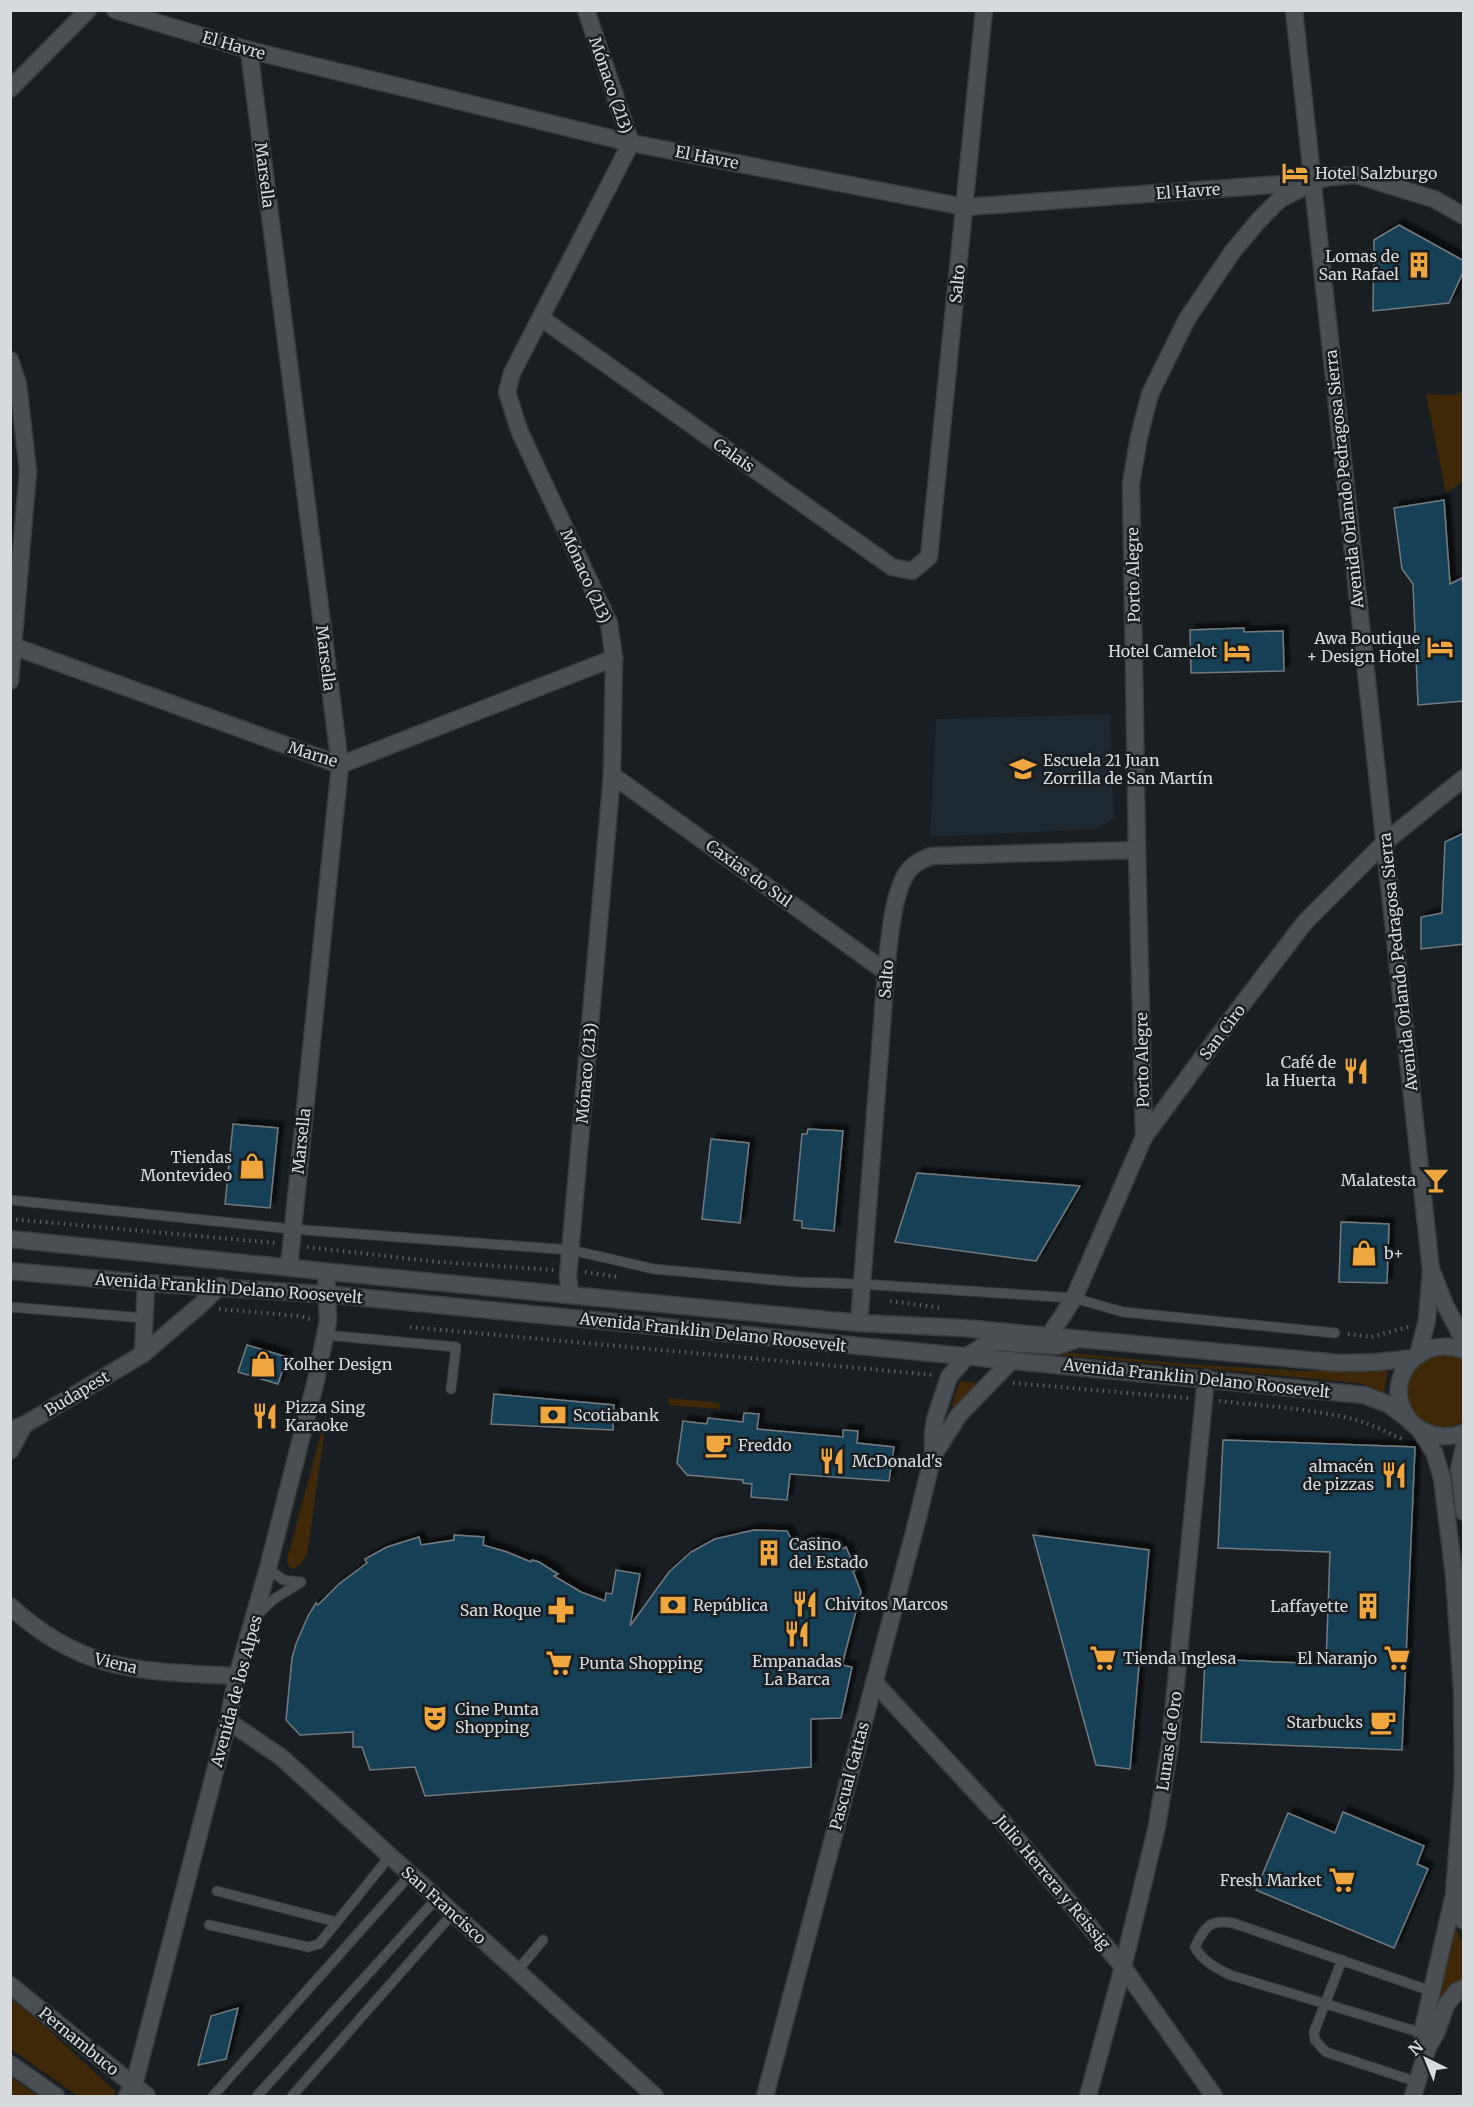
<svg xmlns="http://www.w3.org/2000/svg" width="1474" height="2107" font-family="Merriweather,serif">
<style>
.built{fill:#1d2830}
.green{fill:#3f2807}
.building{fill:#153f57;stroke:#737a7e;stroke-width:1.5;filter:url(#shadow)}
.lines{fill:none;stroke-linecap:round;stroke-linejoin:round}
.service-casing{stroke:#373b3e;stroke-width:11}
.minor-casing{stroke:#373b3e;stroke-width:19}
.tertiary-casing{stroke:#373b3e;stroke-width:19}
.secondary-casing{stroke:#373b3e;stroke-width:19}
.path{stroke:#585d60;stroke-width:4;stroke-dasharray:1.5 4.5;stroke-linecap:butt}
.service{stroke:#494f53;stroke-width:9}
.minor{stroke:#494f53;stroke-width:16}
.tertiary{stroke:#494f53;stroke-width:16}
.secondary{stroke:#494f53;stroke-width:16}
.labels{text-anchor:middle;stroke-width:5;stroke-linejoin:round;paint-order:stroke}
.street-label{font-size:16px;fill:#d7dbde;stroke:#191e22}
.poi-label{font-size:16px;fill:#d7dbde;stroke:#191e22;text-anchor:start}
</style>
<defs>
<filter id="shadow"><feDropShadow dx="5.5" dy="-5.5" stdDeviation="1.5" flood-color="#0009"/></filter>
</defs>
<rect width="100%" height="100%" fill="#191e22"/>
<!-- built -->
<polygon class="built" points="1110,714 1114,819 1097,829 930,837 936,719"/>
<!-- green -->
<g class="green">
<polygon points="1463,391 1463,482 1446,493 1426,394 1453,395"/>
<polygon points="1062,1352 1185,1364 1305,1371 1388,1370 1384,1392 1359,1383 1061,1355"/>
<path d="M1435,1354H1449L1464,1359L1463,1422C1417,1444 1385,1387 1421,1360C1425,1358 1430,1356 1435,1354Z"/>
<polygon points="960,1381 980,1383 953,1408 952,1405"/>
<polygon points="669,1398 720,1403 720,1409 669,1405"/>
<polygon points="328,1407 307,1554 301,1564 293,1569 289,1567 287,1560"/>
<polygon points="1456,1928 1463,1945 1463,1978 1448,1989 1439,2000"/>
<polygon points="10,1998 39,2021 115,2091 114,2096 78,2096 11,2049"/>
<polygon points="11,2077 38,2096 11,2096"/>
</g>
<!-- building -->
<g class="building">
<polygon points="1399,225 1464,261 1464,270 1449,303 1373,311 1374,240"/>
<polygon points="1444,500 1450,584 1462,578 1464,593 1464,701 1418,705 1413,584 1402,569 1394,508"/>
<polygon points="1244,628 1244,632 1283,631 1284,671 1191,673 1190,630"/>
<polygon points="1464,833 1464,944 1421,949 1421,917 1442,913 1445,842"/>
<polygon points="233,1124 278,1128 270,1208 225,1204"/>
<polygon points="808,1129 843,1131 834,1231 802,1228 802,1221 794,1220 802,1134 807,1134"/>
<polygon points="711,1139 749,1143 740,1223 702,1219"/>
<polygon points="917,1173 1080,1186 1036,1261 895,1242"/>
<polygon points="1341,1222 1389,1224 1387,1283 1339,1282"/>
<polygon points="247,1345 287,1357 278,1384 238,1372"/>
<polygon points="494,1394 614,1405 613,1430 491,1424"/>
<polygon points="744,1413 759,1414 757,1429 843,1437 843,1430 858,1431 857,1443 894,1447 889,1481 790,1474 787,1500 751,1497 752,1484 743,1483 743,1480 687,1475 677,1463 683,1421 707,1424 708,1418 743,1422"/>
<polygon points="1223,1440 1415,1447 1402,1750 1201,1742 1205,1659 1326,1664 1330,1552 1218,1548"/>
<polygon points="754,1530 787,1531 794,1544 812,1538 828,1539 839,1543 842,1549 846,1547 856,1570 853,1571 861,1592 842,1665 852,1667 841,1718 811,1719 811,1767 425,1796 415,1767 370,1770 362,1747 353,1747 353,1732 300,1735 286,1720 292,1658 296,1644 308,1616 316,1603 318,1605 339,1584 367,1563 365,1559 387,1547 419,1537 421,1545 454,1540 454,1535 484,1537 483,1545 507,1552 531,1562 532,1560 539,1562 558,1574 554,1576 581,1592 605,1601 606,1593 612,1594 616,1570 640,1574 630,1626 669,1572 691,1552 715,1539"/>
<polygon points="1033,1535 1149,1550 1130,1769 1096,1765"/>
<polygon points="1343,1812 1424,1846 1417,1864 1428,1869 1394,1948 1256,1890 1288,1813 1335,1833"/>
<polygon points="238,2008 226,2059 198,2065 211,2016"/>
</g>
<g class="lines">
<!-- service casing -->
<g class="service-casing">
<g id="service">
<polyline points="10,1200 292,1229 571,1250 654,1269 796,1282 861,1284 1074,1298 1123,1312 1335,1333"/>
<polyline points="10,1307 144,1318"/>
<polyline points="325,1335 456,1347 451,1389"/>
<polyline points="268,1568 283,1580 301,1582"/>
<polyline points="257,1615 274,1599 301,1582"/>
<polyline points="217,1891 337,1922"/>
<polyline points="209,1925 308,1947 319,1944 390,1856"/>
<polyline points="1342,1960 1314,2032 1315,2040 1326,2052 1417,2082"/>
<polyline points="517,1971 543,1940"/>
<path d="M1422,2033L1230,1975C1216,1968 1202,1961 1195,1947C1205,1927 1209,1919 1233,1923L1431,1991"/>
<polyline points="213,2096 410,1875"/>
<polyline points="257,2096 437,1898"/>
<polyline points="292,2096 453,1913"/>
</g>
</g>
<!-- minor casing -->
<g class="minor-casing">
<g id="minor">
<polyline points="115,10 249,50 631,143 965,207 1312,182 1329,177 1356,175 1434,199 1464,216"/>
<polyline points="249,50 340,765 289,1267"/>
<polyline points="10,89 88,10"/>
<polyline points="541,318 892,567 912,571 929,557 984,10"/>
<polyline points="10,645 340,765 614,658"/>
<polyline points="612,775 886,972"/>
<polyline points="1144,1137 1137,850 1131,483 1139,437 1150,394 1187,319 1233,251 1259,220 1280,199 1306,186"/>
<polyline points="570,1295 568,1276 612,775 614,658 609,623 519,430 507,392 512,373 631,143 586,10"/>
<path d="M859,1323L886,972C889,944 892,894 908,871C914,863 922,860 931,856L1137,850"/>
<polyline points="1049,1336 1074,1298 1144,1137 1225,1027 1305,922 1385,842 1464,778"/>
<polyline points="143,1354 146,1283"/>
<polyline points="10,1430 24,1425 143,1354 198,1307 220,1286"/>
<polyline points="10,1451 24,1425"/>
<polyline points="934,1454 959,1415 1012,1360"/>
<path d="M10,1606C84,1674 143,1671 237,1676"/>
<polyline points="874,1682 998,1816 1123,1967 1214,2096"/>
<polyline points="228,1721 281,1757 655,2096"/>
<polyline points="10,1985 147,2096"/>
<polyline points="134,2085 228,1721 237,1676 268,1568 316,1380 328,1321 326,1272"/>
<polyline points="765,2096 917,1521 933,1455 933,1432 936,1416 949,1377 967,1356 985,1345 994,1342 1057,1346 1078,1339"/>
<polyline points="1088,2096 1123,1967 1157,1826 1170,1744 1206,1378"/>
</g>
</g>
<!-- tertiary casing -->
<g class="tertiary-casing">
<g id="tertiary">
<polyline points="1294,10 1431,1270 1427,1320 1418,1355"/>
<polyline points="10,360 18,384 28,471 10,681"/>
<polyline points="1433,1274 1445,1305 1464,1341"/>
<polyline points="1419,1429 1434,1452 1442,1478 1454,1575 1462,1690 1463,1777 1454,1895 1422,2033 1428,2047"/>
<polyline points="1464,1447 1459,1469 1464,1512"/>
<polyline points="1454,1896 1464,1921"/>
<polyline points="127,2096 134,2085"/>
<polyline points="1413,2096 1428,2047 1437,2031 1446,2005 1457,1991 1464,1988"/>
</g>
</g>
<!-- secondary casing -->
<g class="secondary-casing">
<g id="secondary">
<polyline points="10,1239 341,1273 859,1323 963,1328 1339,1363 1377,1362 1414,1358"/>
<polyline points="10,1271 146,1283 336,1295 1364,1395 1388,1404 1408,1419"/>
<path d="M1464,1350C1450,1345 1436,1345 1423,1352C1374,1380 1405,1452 1464,1433"/>
<polyline points="10,2064 56,2096"/>
</g>
</g>
<!-- path -->
<g class="path">
<polyline points="10,1219 276,1243"/>
<polyline points="307,1247 439,1262 554,1270"/>
<polyline points="585,1272 619,1277"/>
<polyline points="890,1301 942,1308"/>
<polyline points="219,1309 299,1316 313,1320"/>
<polyline points="410,1327 934,1375"/>
<polyline points="1348,1334 1371,1337 1408,1327"/>
<polyline points="1013,1383 1188,1398"/>
<path d="M1219,1401C1262,1406 1306,1408 1348,1418C1368,1422 1386,1432 1404,1440"/>
</g>
<!-- service -->
<use href="#service" class="service"/>
<!-- minor -->
<use href="#minor" class="minor"/>
<!-- tertiary -->
<use href="#tertiary" class="tertiary"/>
<!-- secondary -->
<use href="#secondary" class="secondary"/>
</g>
<!-- icons -->
<defs>
<g id="hotel-bare" transform="scale(2.07)"><path d="M-6-4.5h1.5V1H6V5H4.5V3h-9V5H-6ZM-4 0a1.8 1.8 0 1 1 3.6 0ZM.5 0V-2.5h3Q6-2.5 6 0Z" fill="#f0a63f" stroke="#191e22" stroke-width="2.5" paint-order="stroke"/></g>
<g id="building-bare" transform="scale(2.07)"><path d="M-4-6H4V6H1V3H-1V6H-4ZM-2.5-4.3h1.7v1.8h-1.7ZM.8-4.3h1.7v1.8H.8ZM-2.5-1h1.7V.8h-1.7ZM.8-1h1.7V.8H.8Z" fill="#f0a63f" stroke="#191e22" stroke-width="2.5" paint-order="stroke"/></g>
<g id="school-bare" transform="scale(2.07)"><path d="M0-5L7-2L0 1L-7-2ZM-4 1L0 2.5L4 1V4Q0 6-4 4Z" fill="#f0a63f" stroke="#191e22" stroke-width="2.5" paint-order="stroke"/></g>
<g id="restaurant-bare" transform="scale(2.07)"><path d="M-5-6h1v4h1v-4h1v4h1v-4h1v5L-1.5 .5V6h-2V.5L-5-1ZM5-6V6H3V1.5H1.5Q1.5-4 5-6Z" fill="#f0a63f" stroke="#191e22" stroke-width="2.5" paint-order="stroke"/></g>
<g id="shop-bare" transform="scale(2.07)"><path d="M-5-2.5h2.3a2.7 3.5 0 0 1 5.4 0H5L5.5 6h-11ZM-1.5-2.5h3a1.5 2.3 0 0 0-3 0Z" fill="#f0a63f" stroke="#191e22" stroke-width="2.5" paint-order="stroke"/></g>
<g id="bar-bare" transform="scale(2.07)"><path d="M-6-5H6L.8 .8V4.5H3.5V6h-7V4.5H-.8V.8Z" fill="#f0a63f" stroke="#191e22" stroke-width="2.5" paint-order="stroke"/></g>
<g id="bank-bare" transform="scale(2.07)"><path d="M-6-4H6V4H-6ZM0-2.3a2.3 2.3 0 1 0 0 4.6a2.3 2.3 0 1 0 0-4.6Z" fill="#f0a63f" stroke="#191e22" stroke-width="2.5" paint-order="stroke"/></g>
<g id="cafe-bare" transform="scale(2.07)"><path d="M-5.5-4.5H6V0H3Q3 3.5 0 3.5H-2.5Q-5.5 3.5-5.5 0ZM3-3.2v2h1.7v-2ZM-6 4.5H4V6H-6Z" fill="#f0a63f" stroke="#191e22" stroke-width="2.5" paint-order="stroke"/></g>
<g id="pharmacy-bare" transform="scale(2.07)"><path d="M-2-6h4v4h4v4h-4v4h-4v-4h-4v-4h4Z" fill="#f0a63f" stroke="#191e22" stroke-width="2.5" paint-order="stroke"/></g>
<g id="supermarket-bare" transform="scale(2.07)"><path d="M-6-5.5h2.5l.6 2H6L4.5 2H-2.5L-4.4-4H-6ZM-1.5 3.2a1.3 1.3 0 1 0 .1 0ZM3 3.2a1.3 1.3 0 1 0 .1 0Z" fill="#f0a63f" stroke="#191e22" stroke-width="2.5" paint-order="stroke"/></g>
<g id="theatre-bare" transform="scale(2.07)"><path d="M-5-5.5Q0-4 5-5.5V0Q5 5 0 6Q-5 5-5 0ZM-3.3-2.5H-1v1.5H-3.3ZM1-2.5H3.3v1.5H1ZM-2.8 1Q0 5.5 2.8 1Z" fill="#f0a63f" stroke="#191e22" stroke-width="2.5" paint-order="stroke"/></g>
</defs>
<g fill-rule="evenodd">
<use href="#hotel-bare" x="1295" y="173"/>
<use href="#building-bare" x="1419" y="265"/>
<use href="#hotel-bare" x="1440" y="647"/>
<use href="#hotel-bare" x="1237" y="651"/>
<use href="#school-bare" x="1023" y="769"/>
<use href="#restaurant-bare" x="1356" y="1071"/>
<use href="#shop-bare" x="252" y="1166"/>
<use href="#bar-bare" x="1436" y="1180"/>
<use href="#shop-bare" x="1364" y="1253"/>
<use href="#shop-bare" x="263" y="1364"/>
<use href="#bank-bare" x="553" y="1415"/>
<use href="#restaurant-bare" x="265" y="1416"/>
<use href="#cafe-bare" x="718" y="1445"/>
<use href="#restaurant-bare" x="832" y="1461"/>
<use href="#restaurant-bare" x="1394" y="1475"/>
<use href="#building-bare" x="769" y="1553"/>
<use href="#restaurant-bare" x="805" y="1604"/>
<use href="#bank-bare" x="673" y="1605"/>
<use href="#building-bare" x="1368" y="1606"/>
<use href="#pharmacy-bare" x="561" y="1610"/>
<use href="#restaurant-bare" x="797" y="1634"/>
<use href="#supermarket-bare" x="1103" y="1658"/>
<use href="#supermarket-bare" x="1397" y="1658"/>
<use href="#supermarket-bare" x="559" y="1663"/>
<use href="#theatre-bare" x="435" y="1718"/>
<use href="#cafe-bare" x="1383" y="1722"/>
<use href="#supermarket-bare" x="1342" y="1880"/>
</g>
<g class="labels">
<!-- street labels -->
<g class="street-label">
<text transform="translate(234 45) rotate(16)" y="6">El Havre</text>
<text transform="translate(611 85) rotate(71)" y="6">Mónaco (213)</text>
<text transform="translate(707 157) rotate(11)" y="6">El Havre</text>
<text transform="translate(265 175) rotate(83)" y="6">Marsella</text>
<text transform="translate(1188 191) rotate(-4)" y="6">El Havre</text>
<text transform="translate(957 284) rotate(-84)" y="6">Salto</text>
<text transform="translate(734 455) rotate(35)" y="6">Calais</text>
<text transform="translate(1344 479) rotate(-96)" y="6">Avenida Orlando Pedragosa Sierra</text>
<text transform="translate(1133 575) rotate(-91)" y="6">Porto Alegre</text>
<text transform="translate(586 576) rotate(66)" y="6">Mónaco (213)</text>
<text transform="translate(326 658) rotate(83)" y="6">Marsella</text>
<text transform="translate(313 754) rotate(17)" y="6">Marne</text>
<text transform="translate(749 873) rotate(36)" y="6">Caxias do Sul</text>
<text transform="translate(1398 962) rotate(-96)" y="6">Avenida Orlando Pedragosa Sierra</text>
<text transform="translate(886 979) rotate(-85)" y="6">Salto</text>
<text transform="translate(1222 1032) rotate(-53)" y="6">San Ciro</text>
<text transform="translate(1142 1060) rotate(-91)" y="6">Porto Alegre</text>
<text transform="translate(586 1073) rotate(-85)" y="6">Mónaco (213)</text>
<text transform="translate(301 1141) rotate(-84)" y="6">Marsella</text>
<text transform="translate(229 1288) rotate(4)" y="6">Avenida Franklin Delano Roosevelt</text>
<text transform="translate(713 1332) rotate(6)" y="6">Avenida Franklin Delano Roosevelt</text>
<text transform="translate(1197 1378) rotate(6)" y="6">Avenida Franklin Delano Roosevelt</text>
<text transform="translate(77 1393) rotate(-31)" y="6">Budapest</text>
<text transform="translate(116 1663) rotate(13)" y="6">Viena</text>
<text transform="translate(236 1691) rotate(-75)" y="6">Avenida de los Alpes</text>
<text transform="translate(1169 1741) rotate(-82)" y="6">Lunas de Oro</text>
<text transform="translate(849 1776) rotate(-75)" y="6">Pascual Gattas</text>
<text transform="translate(1053 1882) rotate(50)" y="6">Julio Herrera y Reissig</text>
<text transform="translate(444 1905) rotate(42)" y="6">San Francisco</text>
<text transform="translate(79 2041) rotate(39)" y="6">Pernambuco</text>
</g>
<!-- poi labels -->
<g class="poi-label">
<text x="1315" y="179">Hotel Salzburgo</text>
<text x="1399" y="262" text-anchor="end">Lomas de<tspan x="1399" dy="18">San Rafael</tspan></text>
<text x="1420" y="644" text-anchor="end">Awa Boutique<tspan x="1420" dy="18">+ Design Hotel</tspan></text>
<text x="1217" y="657" text-anchor="end">Hotel Camelot</text>
<text x="1043" y="766">Escuela 21 Juan<tspan x="1043" dy="18">Zorrilla de San Martín</tspan></text>
<text x="1336" y="1068" text-anchor="end">Café de<tspan x="1336" dy="18">la Huerta</tspan></text>
<text x="232" y="1163" text-anchor="end">Tiendas<tspan x="232" dy="18">Montevideo</tspan></text>
<text x="1416" y="1186" text-anchor="end">Malatesta</text>
<text x="1384" y="1259">b+</text>
<text x="283" y="1370">Kolher Design</text>
<text x="285" y="1413">Pizza Sing<tspan x="285" dy="18">Karaoke</tspan></text>
<text x="573" y="1421">Scotiabank</text>
<text x="738" y="1451">Freddo</text>
<text x="852" y="1467">McDonald's</text>
<text x="1374" y="1472" text-anchor="end">almacén<tspan x="1374" dy="18">de pizzas</tspan></text>
<text x="789" y="1550">Casino<tspan x="789" dy="18">del Estado</tspan></text>
<text x="825" y="1610">Chivitos Marcos</text>
<text x="693" y="1611">República</text>
<text x="1348" y="1612" text-anchor="end">Laffayette</text>
<text x="541" y="1616" text-anchor="end">San Roque</text>
<text x="1123" y="1664">Tienda Inglesa</text>
<text x="1377" y="1664" text-anchor="end">El Naranjo</text>
<text x="797" y="1667" text-anchor="middle">Empanadas<tspan x="797" dy="18">La Barca</tspan></text>
<text x="579" y="1669">Punta Shopping</text>
<text x="455" y="1715">Cine Punta<tspan x="455" dy="18">Shopping</tspan></text>
<text x="1363" y="1728" text-anchor="end">Starbucks</text>
<text x="1322" y="1886" text-anchor="end">Fresh Market</text>
</g>
</g>
<!-- border -->
<rect width="1474" height="2107" fill="none" stroke="#d7dbde" stroke-width="24"/>
<!-- north arrow -->
<g transform="translate(1426 2059) rotate(317)" stroke="#191e22" stroke-width="4.5" paint-order="stroke">
<path d="M0-4.5L10 22L0 15L-10 22Z" fill="#d7dbde"/>
<text y="-9" font-size="16" font-weight="bold" text-anchor="middle" fill="#d7dbde">N</text>
</g>
</svg>
